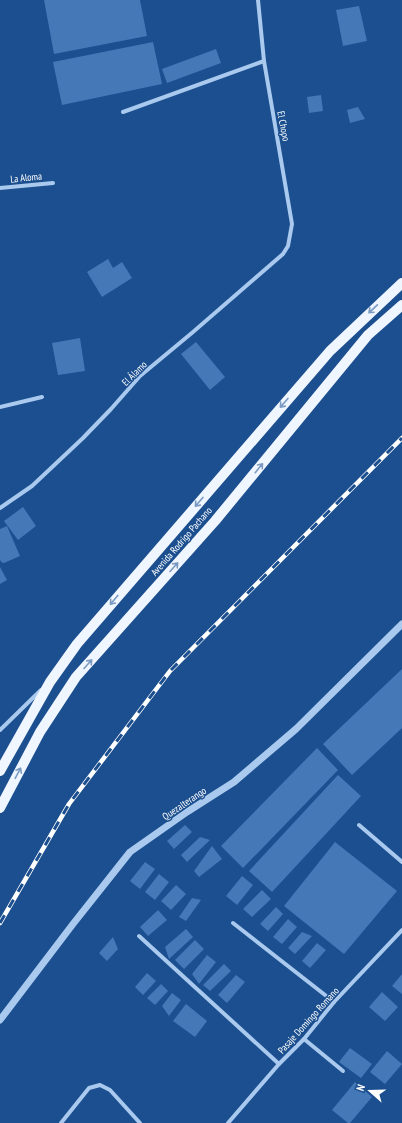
<svg xmlns="http://www.w3.org/2000/svg" width="402" height="1123" font-family="'PT Sans Narrow',sans-serif">
<style>
.building{fill:#4478b7}
.lines{fill:none;stroke-linecap:round;stroke-linejoin:round}
.minor{stroke:#a9c9ee;stroke-width:4}
.tertiary{stroke:#a9c9ee;stroke-width:7}
.primary{stroke:#f0f6ff;stroke-width:10}
.rail-casing{stroke:#fff;stroke-width:4.5}
.rail{stroke:#1b4f8f;stroke-width:3;stroke-dasharray:9;stroke-linecap:butt}
.oneway{stroke:#7b9ac1}
.labels{text-anchor:middle;stroke-width:3;stroke-linejoin:round;paint-order:stroke}
.street-label{font-size:10px;fill:#fff;stroke:#1b4f8f}
</style>
<rect width="100%" height="100%" fill="#1b4f8f"/>
<!-- building -->
<g class="building">
<polygon points="44,0 140,0 147,36 54,54"/>
<polygon points="359,6 367,41 343,46 336,10"/>
<polygon points="153,42 162,84 62,105 53,62"/>
<polygon points="216,49 221,63 167,83 162,69"/>
<polygon points="321,95 323,111 309,113 307,97"/>
<polygon points="358,107 365,119 350,123 347,110"/>
<polygon points="108,259 113,268 122,262 132,278 102,297 87,272"/>
<polygon points="80,338 85,371 58,375 52,343"/>
<polygon points="196,342 225,377 210,390 181,354"/>
<polygon points="23,507 36,526 18,540 4,521"/>
<polygon points="7,526 20,556 4,563 1,562 0,559 0,529"/>
<polygon points="0,567 7,580 0,584"/>
<polygon points="402,669 402,728 352,775 323,744"/>
<polygon points="317,748 338,770 243,868 221,846"/>
<polygon points="338,775 361,796 272,892 249,871"/>
<polygon points="185,825 192,832 174,849 167,841"/>
<polygon points="200,837 210,840 187,862 181,855"/>
<polygon points="335,842 397,891 344,954 284,906"/>
<polygon points="212,846 222,859 199,877 194,871"/>
<polygon points="145,862 155,869 140,889 130,881"/>
<polygon points="159,874 169,882 155,900 145,892"/>
<polygon points="242,876 253,885 237,905 226,896"/>
<polygon points="176,885 186,894 171,910 161,901"/>
<polygon points="262,890 271,899 252,917 243,909"/>
<polygon points="192,898 201,900 186,921 179,917"/>
<polygon points="276,907 283,914 268,931 260,924"/>
<polygon points="158,910 167,920 148,936 140,927"/>
<polygon points="288,919 297,927 282,944 273,937"/>
<polygon points="186,929 193,937 169,959 165,947"/>
<polygon points="302,932 312,936 295,954 288,948"/>
<polygon points="113,937 118,949 107,961 99,953"/>
<polygon points="195,940 204,949 184,969 175,960"/>
<polygon points="317,943 326,950 310,968 302,961"/>
<polygon points="207,955 216,962 199,984 192,974"/>
<polygon points="224,964 231,971 210,991 203,985"/>
<polygon points="147,973 156,981 143,995 135,987"/>
<polygon points="402,974 402,994 392,986"/>
<polygon points="236,975 245,982 227,1003 218,995"/>
<polygon points="161,984 168,991 155,1005 147,998"/>
<polygon points="382,992 398,1007 385,1021 369,1007"/>
<polygon points="172,993 181,1000 169,1016 162,1006"/>
<polygon points="186,1004 207,1021 195,1037 173,1021"/>
<polygon points="350,1048 372,1064 361,1078 339,1062"/>
<polygon points="387,1051 402,1064 385,1084 370,1072"/>
<polygon points="355,1082 372,1097 350,1123 348,1123 332,1110"/>
</g>
<g class="lines">
<!-- minor -->
<g class="minor">
<polyline points="123,112 264,61"/>
<polyline points="0,188 53,183"/>
<polyline points="0,407 42,397"/>
<polyline points="0,508 32,486 83,438 111,409 140,376 193,332 283,254 288,246 292,224 264,61 258,0"/>
<polyline points="0,730 41,690"/>
<polyline points="359,825 402,862"/>
<polyline points="233,923 334,1002"/>
<polyline points="139,936 279,1064"/>
<polyline points="304,1039 343,1071"/>
<polyline points="61,1123 89,1088 100,1085 110,1090 140,1123"/>
<polyline points="228,1123 279,1064 304,1039 334,1002 402,930"/>
</g>
<!-- tertiary -->
<polyline class="tertiary" points="0,1020 73,924 130,852 187,812 234,782 296,729 402,624"/>
<!-- primary -->
<g class="primary">
<polyline points="0,771 50,682 77,644 330,351 402,283"/>
<polyline points="0,808 40,732 76,677 215,521 368,335 402,305"/>
</g>
<!-- rail casing -->
<g class="rail-casing">
<polyline id="rail" points="0,923 69,804 170,671 402,438"/>
</g>
<!-- rail -->
<use href="#rail" class="rail"/>
</g>
<!-- one-way arrows -->
<defs><path id="oneway-shaft" d="M-6 0H5M1.5-3L5.5 0L1.5 3" fill="none" stroke-width="1.6" stroke-linecap="round" stroke-linejoin="round"/></defs>
<g class="oneway">
<use href="#oneway-shaft" transform="translate(373 309) rotate(137)"/>
<use href="#oneway-shaft" transform="translate(284 403) rotate(131)"/>
<use href="#oneway-shaft" transform="translate(259 468) rotate(-51)"/>
<use href="#oneway-shaft" transform="translate(199 502) rotate(131)"/>
<use href="#oneway-shaft" transform="translate(174 567) rotate(-48)"/>
<use href="#oneway-shaft" transform="translate(114 600) rotate(130)"/>
<use href="#oneway-shaft" transform="translate(88 664) rotate(-48)"/>
<use href="#oneway-shaft" transform="translate(18 773) rotate(-62)"/>
</g>
<g class="labels">
<!-- street labels -->
<g class="street-label">
<text transform="translate(284 126) rotate(79)" y="4">El Chopo</text>
<text transform="translate(26 177) rotate(-6)" y="4">La Aloma</text>
<text transform="translate(134 373) rotate(-45)" y="4">El Álamo</text>
<text transform="translate(181 541) rotate(-49)" y="4">Avenida Rodrigo Pachano</text>
<text transform="translate(184 803) rotate(-34)" y="4">Quezalterango</text>
<text transform="translate(308 1020) rotate(-48)" y="4">Pasaje Domingo Romano</text>
</g>
</g>
<!-- north arrow -->
<g transform="translate(370 1091) rotate(290)" stroke="#1b4f8f" stroke-width="3" paint-order="stroke">
<path d="M0-3L7 15L0 10L-7 15Z" fill="#ffffff"/>
<text y="-6" font-size="11" font-weight="bold" text-anchor="middle" fill="#ffffff">N</text>
</g>
</svg>
